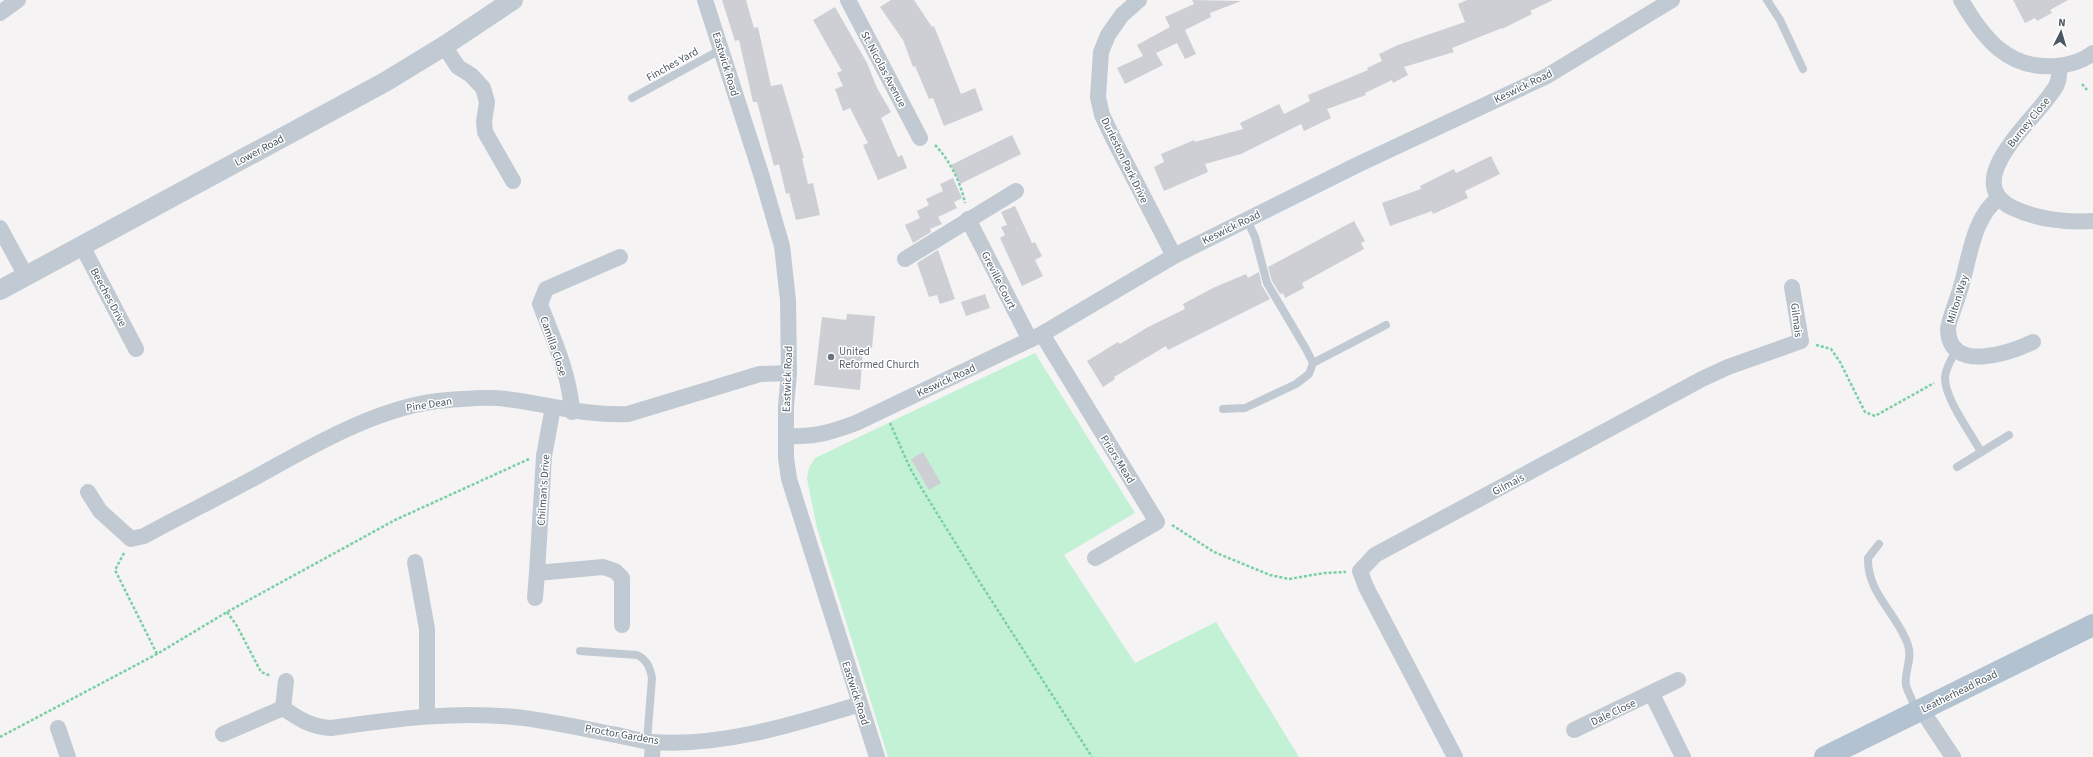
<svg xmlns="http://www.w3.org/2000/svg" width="2093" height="757" font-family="'Source Sans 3',sans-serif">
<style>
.green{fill:#c3f1d5}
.building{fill:#cdcfd5}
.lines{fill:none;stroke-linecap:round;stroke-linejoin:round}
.path{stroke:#7ad0a6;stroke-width:2.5;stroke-dasharray:3 2;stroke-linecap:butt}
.service{stroke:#c1cad2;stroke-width:8}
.minor{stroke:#c1cad2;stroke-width:16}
.tertiary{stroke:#c1cad2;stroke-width:20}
.primary{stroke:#b3c2d1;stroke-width:22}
.worship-dot{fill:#6b7280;stroke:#fff;stroke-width:1.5}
.labels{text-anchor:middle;stroke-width:3;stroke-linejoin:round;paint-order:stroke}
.street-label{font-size:11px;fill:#4a5661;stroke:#fff}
.worship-label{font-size:11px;fill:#5b616d;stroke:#fff;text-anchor:start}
</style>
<rect width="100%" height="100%" fill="#f5f3f3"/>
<!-- green -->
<polygon class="green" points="1035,353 1135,513 1064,555 1135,663 1216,622 1299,757 888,757 817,528 807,479 809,468 815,458"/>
<!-- building -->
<g class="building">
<polygon points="722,0 746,0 754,28 758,27 771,86 782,84 804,158 802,158 808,184 813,183 820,215 796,220 789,193 786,194 779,164 774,166 757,102 753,102 739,40 735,41"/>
<polygon points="891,0 914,0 932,27 934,26 961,94 975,88 983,110 944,126 933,98 929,99 915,66 913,67 903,40 880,7"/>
<polygon points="1192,0 1241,1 1210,13 1211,17 1185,30 1196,54 1185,59 1177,43 1156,53 1163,65 1125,84 1117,68 1143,56 1137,45 1170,27 1165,17 1194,4"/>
<polygon points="1467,0 1553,0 1530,11 1532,14 1502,29 1502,28 1452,48 1454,52 1404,67 1408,75 1393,83 1392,80 1365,93 1366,95 1327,109 1331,118 1304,131 1301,124 1241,154 1205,164 1208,172 1164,191 1154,167 1164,162 1161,154 1194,140 1195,142 1243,129 1240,123 1279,104 1284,114 1310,101 1308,95 1368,70 1367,68 1382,61 1379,54 1398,45 1465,22 1458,4"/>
<polygon points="2013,0 2068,0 2050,10 2052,13 2037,21 2035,18 2025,23"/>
<polygon points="835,7 867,63 877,88 891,112 881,118 898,157 902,155 907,168 878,180 863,145 868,143 850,108 843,111 835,89 843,86 837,73 842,71 813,20"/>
<polygon points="1012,135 1021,154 960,184 951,165"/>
<polygon points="1491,156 1500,174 1465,191 1468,198 1433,214 1432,211 1390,226 1382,203 1421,189 1420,186 1454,169 1456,173"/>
<polygon points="953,178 962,198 954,202 957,208 938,217 942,224 930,229 931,232 913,243 905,225 920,218 917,211 929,205 926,199 943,191 940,184"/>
<polygon points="1015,206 1032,243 1035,242 1042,256 1035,260 1043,276 1022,286 1000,238 1005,235 1001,227 1007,225 1001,212"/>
<polygon points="1354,221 1365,241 1361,243 1364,249 1302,283 1304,288 1285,298 1283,293 1280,294 1272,281 1268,267"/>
<polygon points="938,250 955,299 940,304 937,295 929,297 917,263"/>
<polygon points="1259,272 1262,286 1270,299 1168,350 1166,346 1114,377 1115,379 1103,387 1087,361 1118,342 1120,344 1148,327 1185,309 1183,304 1213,288 1246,274 1248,278"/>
<polygon points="985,294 990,308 966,316 961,302"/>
<polygon points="847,314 875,316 872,348 863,348 860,390 814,385 822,317 846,320"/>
<polygon points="923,452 941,483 929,490 911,459"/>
</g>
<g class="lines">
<!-- path -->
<g class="path">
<polyline points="2082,84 2087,90"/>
<path d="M935,145C949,159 961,183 965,203"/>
<polyline points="1816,345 1831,349 1840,362 1865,412 1875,416 1934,383"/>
<polyline points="890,423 910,468 922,489 979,581 1092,757"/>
<polyline points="1172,525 1214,552 1270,575 1289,579 1324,573 1346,572"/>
<polyline points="124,553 115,570 157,654"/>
<polyline points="227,612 237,626 261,672 271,676"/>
<polyline points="0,737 157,654 227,612 395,520 529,459"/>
</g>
<!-- service -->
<g class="service">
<polyline points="1767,0 1780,20 1803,69"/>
<polyline points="632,98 722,49"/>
<path d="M1957,349C1952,358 1946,367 1945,377C1944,398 1971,433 1981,452"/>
<polyline points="1313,363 1386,325"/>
<polyline points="1223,409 1245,408 1296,384 1309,374 1313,363 1306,349 1267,283 1255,237 1247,220"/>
<polyline points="1957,467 2009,435"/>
<path d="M1879,544L1868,558C1867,594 1898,614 1908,645C1913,659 1904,671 1906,685C1908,693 1913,702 1917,710"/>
<path d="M580,651L637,655C647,660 650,667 652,678L647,741"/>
</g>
<!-- minor -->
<g class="minor">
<polyline points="705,0 762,177 782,246 788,300 789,373 786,406 786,458 789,479 877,757"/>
<polyline points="848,0 920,138"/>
<polyline points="1139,0 1122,15 1108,35 1101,52 1098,97 1102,115 1114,140 1174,256"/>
<path d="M1961,0C1983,38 2008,70 2056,66C2069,65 2083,61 2093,53"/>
<polyline points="0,13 18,0"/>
<polyline points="444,46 458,67 471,75 483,88 487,102 484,122 485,132 513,181"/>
<path d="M2059,66C2059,72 2060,78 2057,84C2045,112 1955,180 2013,208C2036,219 2067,223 2093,221"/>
<path d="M1999,198C1974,216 1970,255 1962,283C1960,293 1948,322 1948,329C1949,374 2010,353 2033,342"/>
<polyline points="968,219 1030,340"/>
<polyline points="0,228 26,276"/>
<polyline points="82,246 136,349"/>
<polyline points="905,259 1016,191"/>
<polyline points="1042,334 1157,522 1095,558"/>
<polyline points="553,407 544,456 537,573 603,567 615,571 622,578 622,625"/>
<path d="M572,412C570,375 553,338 540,304L546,289L620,257"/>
<path d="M786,436C815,437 829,433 856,423L1042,334L1174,256L1357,165L1547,76L1672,0"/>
<path d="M88,492L100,511L131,539L144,536C181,516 219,497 256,477C312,446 383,404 448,400C467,399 487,396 506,399C548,404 585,416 628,414L760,374L789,373"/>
<polyline points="415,562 427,629 427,716"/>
<polyline points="535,598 537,573"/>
<path d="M286,681L283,708C299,719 311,727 331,728C395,719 459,710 524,718C553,722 582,728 611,734C624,736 639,741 652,742C723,747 794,724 860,704"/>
<polyline points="1652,694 1683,757"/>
<polyline points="1921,709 1953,757"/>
<polyline points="58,728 68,757"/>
<polyline points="1574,730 1678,680"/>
<polyline points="223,734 283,708"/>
<polyline points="652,757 653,742"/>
<polyline points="1455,757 1366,587 1360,571 1375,555 1702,379 1728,367 1801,341 1792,287"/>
</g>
<!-- tertiary -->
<polyline class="tertiary" points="0,290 385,82 444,46 513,0"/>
<!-- primary -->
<polyline class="primary" points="1825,757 2093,625"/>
</g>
<!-- markers -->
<circle class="worship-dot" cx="831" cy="357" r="4"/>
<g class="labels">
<!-- street labels -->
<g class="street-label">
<text transform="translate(672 64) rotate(-29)" y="4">Finches Yard</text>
<text transform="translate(726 64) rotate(73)" y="4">Eastwick Road</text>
<text transform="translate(884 69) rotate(62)" y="4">St. Nicolas Avenue</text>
<text transform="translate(1523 86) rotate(-26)" y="4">Keswick Road</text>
<text transform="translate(2028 122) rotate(-51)" y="4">Burney Close</text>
<text transform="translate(259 150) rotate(-28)" y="4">Lower Road</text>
<text transform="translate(1125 160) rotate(64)" y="4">Durleston Park Drive</text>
<text transform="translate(1231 227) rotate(-26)" y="4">Keswick Road</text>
<text transform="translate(999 280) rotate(63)" y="4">Greville Court</text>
<text transform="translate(109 297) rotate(62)" y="4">Beeches Drive</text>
<text transform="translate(1957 299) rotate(-73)" y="4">Milton Way</text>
<text transform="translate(1797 320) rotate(83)" y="4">Gilmais</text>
<text transform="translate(554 346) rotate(71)" y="4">Camilla Close</text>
<text transform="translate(787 379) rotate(-88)" y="4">Eastwick Road</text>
<text transform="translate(946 380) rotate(-25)" y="4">Keswick Road</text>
<text transform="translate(429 404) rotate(-9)" y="4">Pine Dean</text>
<text transform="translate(1118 459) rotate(58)" y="4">Priors Mead</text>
<text transform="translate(1508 484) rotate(-28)" y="4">Gilmais</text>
<text transform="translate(543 490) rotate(-86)" y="4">Chilman's Drive</text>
<text transform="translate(1959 691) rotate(-26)" y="4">Leatherhead Road</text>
<text transform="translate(856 693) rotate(72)" y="4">Eastwick Road</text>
<text transform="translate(1613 712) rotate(-25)" y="4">Dale Close</text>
<text transform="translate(622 734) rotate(10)" y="4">Proctor Gardens</text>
</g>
<!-- worship labels -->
<g class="worship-label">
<text x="839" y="355">United<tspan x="839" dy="13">Reformed Church</tspan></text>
</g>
</g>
<!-- north arrow -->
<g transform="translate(2061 32) rotate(5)" stroke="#ffffff" stroke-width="3" paint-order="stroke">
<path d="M0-3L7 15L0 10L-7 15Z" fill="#4a5661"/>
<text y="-6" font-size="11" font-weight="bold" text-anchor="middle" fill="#4a5661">N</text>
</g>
</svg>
